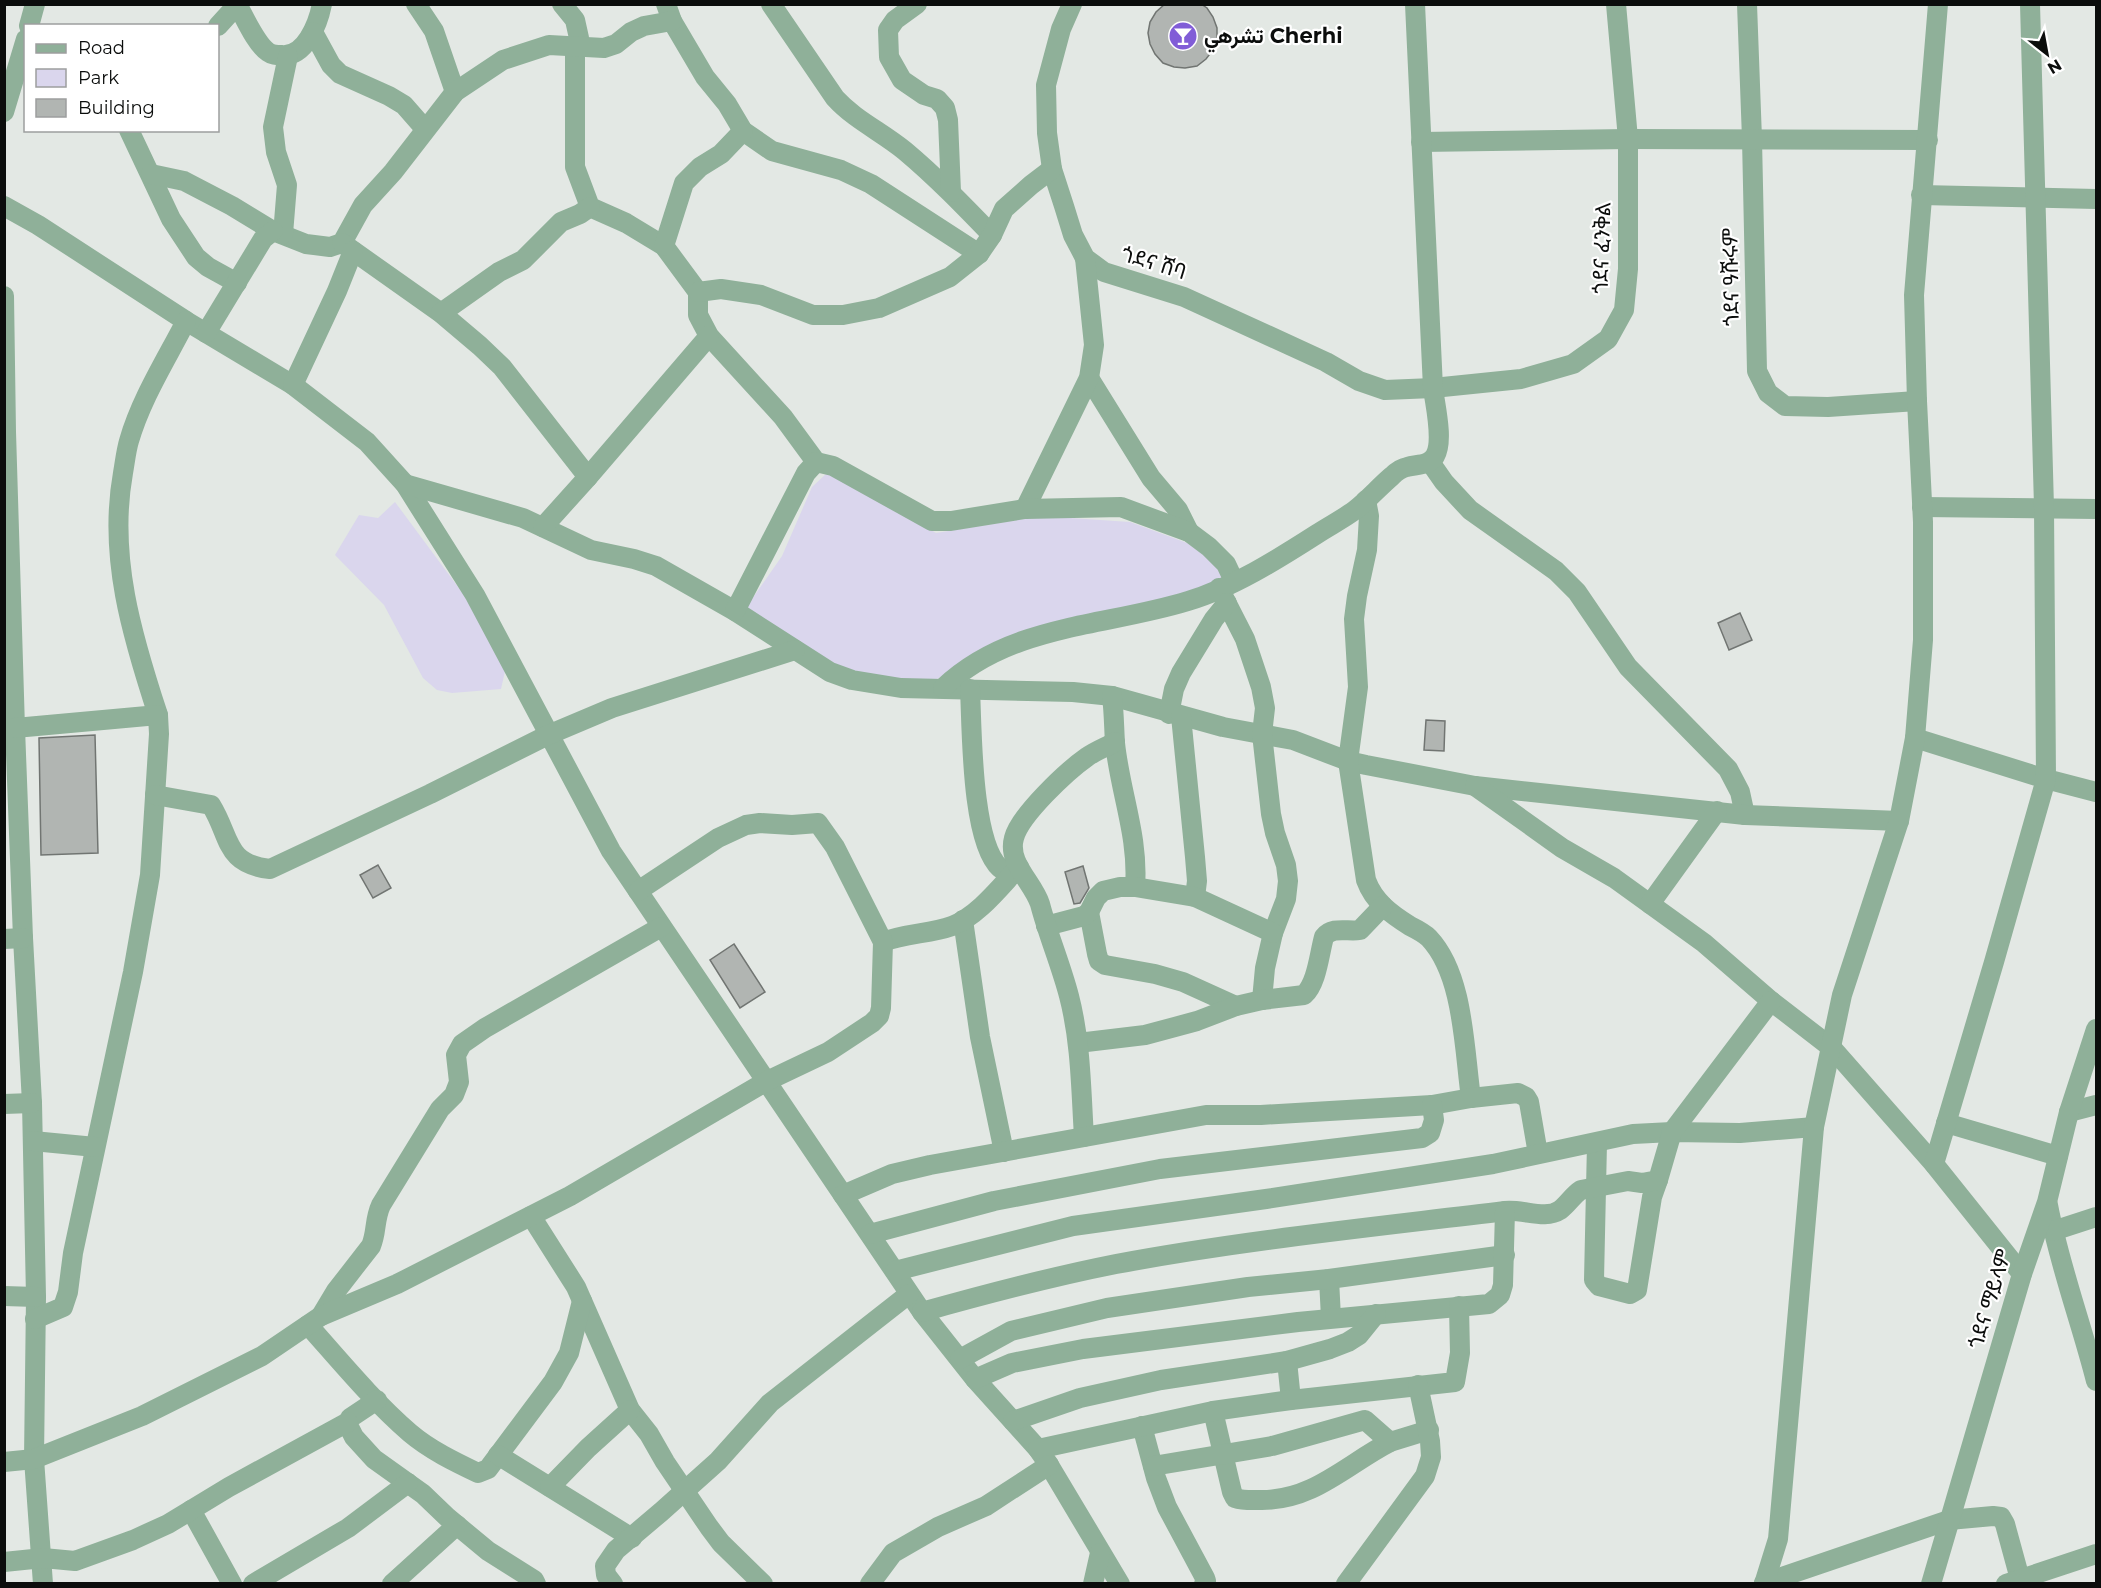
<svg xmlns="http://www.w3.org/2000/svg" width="2101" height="1588" font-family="Montserrat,Vazirmatn,'Noto Sans Ethiopic',sans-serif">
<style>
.green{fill:#dad6ed}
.building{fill:#b1b5b2;stroke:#717572;stroke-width:1.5}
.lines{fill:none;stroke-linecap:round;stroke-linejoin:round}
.minor{stroke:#8fb099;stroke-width:20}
.labels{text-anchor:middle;stroke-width:4.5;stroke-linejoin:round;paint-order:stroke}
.poi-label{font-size:21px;font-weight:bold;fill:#0b0d0c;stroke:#fff;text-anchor:start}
.street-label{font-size:21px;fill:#0b0d0c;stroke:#fff}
</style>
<rect width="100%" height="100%" fill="#e3e8e4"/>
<!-- green -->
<g class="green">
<polygon points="827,473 841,478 936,533 1041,516 1130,522 1187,543 1213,561 1227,585 1041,635 915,688 842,677 745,609 782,556 812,487"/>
<polygon points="395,502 464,595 506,667 501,689 452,693 437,690 423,678 384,605 335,555 359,515 378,518"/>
</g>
<!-- building -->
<g class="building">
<polygon points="1165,4 1201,4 1207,8 1213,17 1217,28 1217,39 1213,50 1206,59 1197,66 1185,68 1174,67 1163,63 1155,54 1150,44 1148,33 1150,22 1156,12"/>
<polygon points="1740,613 1752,640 1729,650 1718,623"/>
<polygon points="1426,720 1445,721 1444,751 1424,750"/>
<polygon points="95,735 98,853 41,855 39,738"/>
<polygon points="378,865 391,888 373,898 360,875"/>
<polygon points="1083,866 1089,888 1080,903 1074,904 1065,872"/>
<polygon points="734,944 765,992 740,1008 710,960"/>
</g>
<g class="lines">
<!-- minor -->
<g class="minor">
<path d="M237,4C245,18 256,44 268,52C272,55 276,55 281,55C305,58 318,24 322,4"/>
<polyline points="416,4 434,31 455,92"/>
<polyline points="562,4 575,20 579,38 575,46 575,167 590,207 626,223 664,246 698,292 698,315 709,336 783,417 816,462"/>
<polyline points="666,4 672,21 705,77 727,104 743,131 772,151 841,170 871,184 979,254"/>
<path d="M771,4L835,98C855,120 882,132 905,151C936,177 964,206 992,235"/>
<polyline points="917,4 895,20 888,30 889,57 902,80 924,95 937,99 945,108 948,120 951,192"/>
<polyline points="1072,4 1061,29 1046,85 1047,133 1052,169 1064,206 1073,235 1085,258 1104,272 1184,297 1326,362 1359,381 1385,390 1433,388 1521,379 1573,364 1608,339 1624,310 1628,269 1628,139 1616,4"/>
<polyline points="1747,4 1752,139 1757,371 1768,393 1785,406 1828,407 1917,401"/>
<polyline points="29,26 35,4"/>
<polyline points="218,26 237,5"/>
<polyline points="313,32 331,65 340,74 389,96 404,105 425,129"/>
<polyline points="4,112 26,39"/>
<polyline points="129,130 171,219 196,257 208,267 237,283"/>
<polyline points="1421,142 1628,139 1928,140"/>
<polyline points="151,174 184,181 232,206 273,231 306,244 330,247 342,243 363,205 393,172 455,92 503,60 549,45 604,48 616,44 631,32 644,26 672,21"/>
<polyline points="1921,195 2096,199"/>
<polyline points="4,206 38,225 186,321 293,385 367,442 405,484 475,595 611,851 922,1312 975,1379 1038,1449 1049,1465 1120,1584"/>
<polyline points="283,234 287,185 276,152 273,127 288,56"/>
<polyline points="342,243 441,313 480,346 502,367 588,477"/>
<polyline points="664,246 684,183 700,167 721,154 743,131"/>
<polyline points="698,292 721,289 761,295 813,315 843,315 879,308 950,277 979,254 992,235 1004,209 1031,185 1052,169"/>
<polyline points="4,296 6,432 15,728 23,938 32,1103 36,1297 34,1459 43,1584"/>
<polyline points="441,313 499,272 523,260 561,222 580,214 590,207"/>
<polyline points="206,333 263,239 273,231"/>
<polyline points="1089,378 1151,478 1178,510 1189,532"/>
<polyline points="293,385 337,291 353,251"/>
<polyline points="1430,462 1444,482 1470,510 1556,571 1577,592 1628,667 1728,769 1740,792 1745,815"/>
<polyline points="405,484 523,518 591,550 634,559 656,566 735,611 830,672 852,680 901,688 1073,692 1112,696 1223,727 1293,740 1348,761 1366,765 1475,786 1745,815 1899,821"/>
<path d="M1366,500L1369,516L1367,550L1357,596L1354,619L1358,687L1348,761L1366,880C1374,902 1391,914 1410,926C1416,929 1424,933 1429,938C1464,975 1464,1049 1471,1098"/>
<polyline points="1922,507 2096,509"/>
<polyline points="1025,509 1089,378 1094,345 1085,258"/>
<polyline points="543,527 588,477 709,336"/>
<polyline points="1219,588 1245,639 1261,687 1265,708 1262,734 1271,814 1275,833 1286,865 1288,881 1286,899 1273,933 1265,968 1262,1000"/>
<polyline points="735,611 806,473 816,462 833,466 932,521 951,521 1025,509 1121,507 1189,532 1209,547 1226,564 1234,581"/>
<path d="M943,688C1010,624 1104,627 1188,601C1232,588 1278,559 1317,534C1329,526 1343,519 1355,510C1368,500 1379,487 1392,476C1396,472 1401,468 1407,467C1417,464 1429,466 1435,456C1444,441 1435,405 1433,388L1415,4"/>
<path d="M970,689C972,728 971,842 1000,868C1003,871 1008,873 1012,875"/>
<path d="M1112,696C1114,712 1114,727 1115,743C1120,792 1139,837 1135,887"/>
<polyline points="1169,714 1174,689 1181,673 1214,619 1227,603"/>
<path d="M158,715C132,636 108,556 123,473C125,462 126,451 129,441C141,399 166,360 186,321"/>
<polyline points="1181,716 1195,857 1197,881 1195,897"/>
<polyline points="15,728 158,715 159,734 150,875 133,972 73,1253 68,1292 63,1307 35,1319"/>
<polyline points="1915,738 2046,779 2096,792"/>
<polyline points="1475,786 1562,848 1614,878 1704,943 1771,1001 1832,1048 1934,1164 2022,1274"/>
<path d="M155,795L211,805C231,837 224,864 270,869L430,794L548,735L612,708L795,650"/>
<polyline points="1650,904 1717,811"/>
<polyline points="1089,912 1097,954 1099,961 1105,965 1155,974 1183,982 1236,1006"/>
<polyline points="963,920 980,1037 1004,1152"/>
<polyline points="1046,926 1084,916 1089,912 1096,898 1103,891 1120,887 1135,887 1195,897 1273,933"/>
<polyline points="4,939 23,938"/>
<path d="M883,942C905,933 930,934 952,926C979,915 1000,887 1019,867"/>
<path d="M1078,1043L1145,1035L1197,1021L1236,1006L1262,1000L1304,995C1317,983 1319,955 1324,937C1332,926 1348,932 1360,930L1383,906"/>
<polyline points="4,1104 32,1103"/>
<polyline points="2069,1112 2096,1105"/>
<polyline points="1946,1123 2058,1156"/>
<path d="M1084,1137C1081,1090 1081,1042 1069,996C1061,965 1048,935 1040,904C1033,882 1007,863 1014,838C1020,815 1067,771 1087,757C1095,751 1106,747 1115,742"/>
<polyline points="33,1141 95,1147"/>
<polyline points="1597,1143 1594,1280 1599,1286 1630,1294 1637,1290 1652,1197 1658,1180"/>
<polyline points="1934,1164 1994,962 2046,779 2044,507 2030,4"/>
<polyline points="843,1195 892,1174 930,1165 1206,1115 1261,1115 1432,1105 1471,1098 1518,1093 1526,1097 1529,1102 1538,1154"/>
<path d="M2048,1205C2059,1264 2081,1322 2096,1381"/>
<polyline points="531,1216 576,1287 630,1410 649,1434 665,1462 709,1527 721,1543 763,1584"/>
<polyline points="2053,1231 2096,1217"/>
<polyline points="870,1234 994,1201 1160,1169 1422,1138 1430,1133 1434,1120 1432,1105"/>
<polyline points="895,1271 1073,1226 1266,1199 1493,1164 1633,1134 1672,1132 1740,1133 1814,1127"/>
<polyline points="1329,1279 1331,1318"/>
<polyline points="4,1296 36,1297"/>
<path d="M922,1312C986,1294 1050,1277 1116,1264C1245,1240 1375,1227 1505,1211C1524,1209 1545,1220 1560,1210C1568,1204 1573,1195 1581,1190L1628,1181L1642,1183L1658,1180L1672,1132L1771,1001"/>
<path d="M321,1316L336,1291L371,1246C377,1232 374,1220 381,1205L440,1109L454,1095L459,1082L456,1055L462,1044L485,1028L661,927"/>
<path d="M308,1325C341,1362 373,1401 410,1433C430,1450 455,1462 478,1473L488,1469L553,1382L569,1353L582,1301"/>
<polyline points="960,1359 1011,1331 1107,1308 1248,1287 1329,1279 1505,1255"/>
<polyline points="1287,1361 1291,1400"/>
<polyline points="975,1379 1012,1363 1083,1349 1298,1322 1489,1304 1500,1295 1503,1285 1505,1211"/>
<polyline points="377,1400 350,1418 348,1425 354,1437 374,1459 423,1494 447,1517 488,1551 534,1580 536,1584"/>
<path d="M1213,1411L1232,1492L1235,1498C1244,1501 1253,1500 1262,1500C1314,1500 1347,1464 1390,1442"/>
<polyline points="1013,1421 1080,1398 1161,1380 1287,1361 1330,1349 1348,1342 1359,1335 1376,1314"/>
<polyline points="1142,1426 1156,1478 1167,1507 1205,1578 1206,1581 1204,1584"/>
<polyline points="1038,1449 1213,1411 1291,1400 1455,1382 1460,1353 1459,1306"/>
<polyline points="498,1455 632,1538"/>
<polyline points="4,1462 34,1459 142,1416 262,1356 321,1316 397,1284 570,1196 767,1081 828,1052 872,1023 879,1016 881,1008 883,942 835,847 818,823 792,825 760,823 746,825 718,838 638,891"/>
<polyline points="1153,1466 1272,1446 1365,1420 1390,1442 1429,1430"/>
<polyline points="550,1487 588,1448 630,1410"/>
<polyline points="191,1510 232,1584"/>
<polyline points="4,1562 43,1558 75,1561 133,1540 168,1524 229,1487 348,1422"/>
<polyline points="1764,1583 1949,1520 1993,1516 2001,1517 2005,1524 2020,1579"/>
<polyline points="253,1584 348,1528 408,1483"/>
<polyline points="392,1584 457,1525"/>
<polyline points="613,1584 606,1575 605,1566 616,1550 661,1512 718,1461 770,1403 909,1294"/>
<polyline points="870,1584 893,1553 938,1527 986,1506 1049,1465"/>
<polyline points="1093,1584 1100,1553"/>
<polyline points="1346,1584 1425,1476 1431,1457 1430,1441 1418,1385"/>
<polyline points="1764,1584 1778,1539 1814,1127 1842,995 1899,821 1915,738 1923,640 1923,522 1917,401 1914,295 1938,4"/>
<polyline points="1931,1584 2022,1274 2047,1202 2069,1112 2096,1029"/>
<polyline points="2006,1584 2096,1554"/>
</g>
</g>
<!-- icons -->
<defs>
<g id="bar-disc" transform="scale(1.5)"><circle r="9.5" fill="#815dd7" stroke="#fff"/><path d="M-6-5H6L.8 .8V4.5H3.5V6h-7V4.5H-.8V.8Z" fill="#fff"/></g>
</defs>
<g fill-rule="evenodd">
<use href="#bar-disc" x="1183" y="36"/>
</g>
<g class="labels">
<!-- poi labels -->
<g class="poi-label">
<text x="1204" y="43">تشرهي Cherhi</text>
</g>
<!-- street labels -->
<g class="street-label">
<text transform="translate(1602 248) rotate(-88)" y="7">ጎደና ፈንቅል</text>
<text transform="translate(1154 263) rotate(17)" y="7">ጎደና ሸባ</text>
<text transform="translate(1731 277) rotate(-91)" y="7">ጎደና ዓሹሩም</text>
<text transform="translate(1990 1299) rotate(-73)" y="7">ጎደና ማይላም</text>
</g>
</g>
<!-- border -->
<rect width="2101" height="1588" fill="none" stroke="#0b0d0c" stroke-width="12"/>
<!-- legend -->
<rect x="24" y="24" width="195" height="108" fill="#ffffff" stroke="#9d9e9e" stroke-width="1.5"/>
<rect x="36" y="44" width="30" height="9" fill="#8fb099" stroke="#9d9e9e" stroke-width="1.5"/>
<text x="78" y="54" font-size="18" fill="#0b0d0c">Road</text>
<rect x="36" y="69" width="30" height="18" fill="#dad6ed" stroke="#9d9e9e" stroke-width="1.5"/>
<text x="78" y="84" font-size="18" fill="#0b0d0c">Park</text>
<rect x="36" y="99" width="30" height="18" fill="#b1b5b2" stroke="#9d9e9e" stroke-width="1.5"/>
<text x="78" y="114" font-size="18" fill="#0b0d0c">Building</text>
<!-- north arrow -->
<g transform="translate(2047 54) rotate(149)" stroke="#ffffff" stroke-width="4.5" paint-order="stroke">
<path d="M0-4.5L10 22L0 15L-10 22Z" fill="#0b0d0c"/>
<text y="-9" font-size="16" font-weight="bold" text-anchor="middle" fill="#0b0d0c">N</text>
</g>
</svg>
